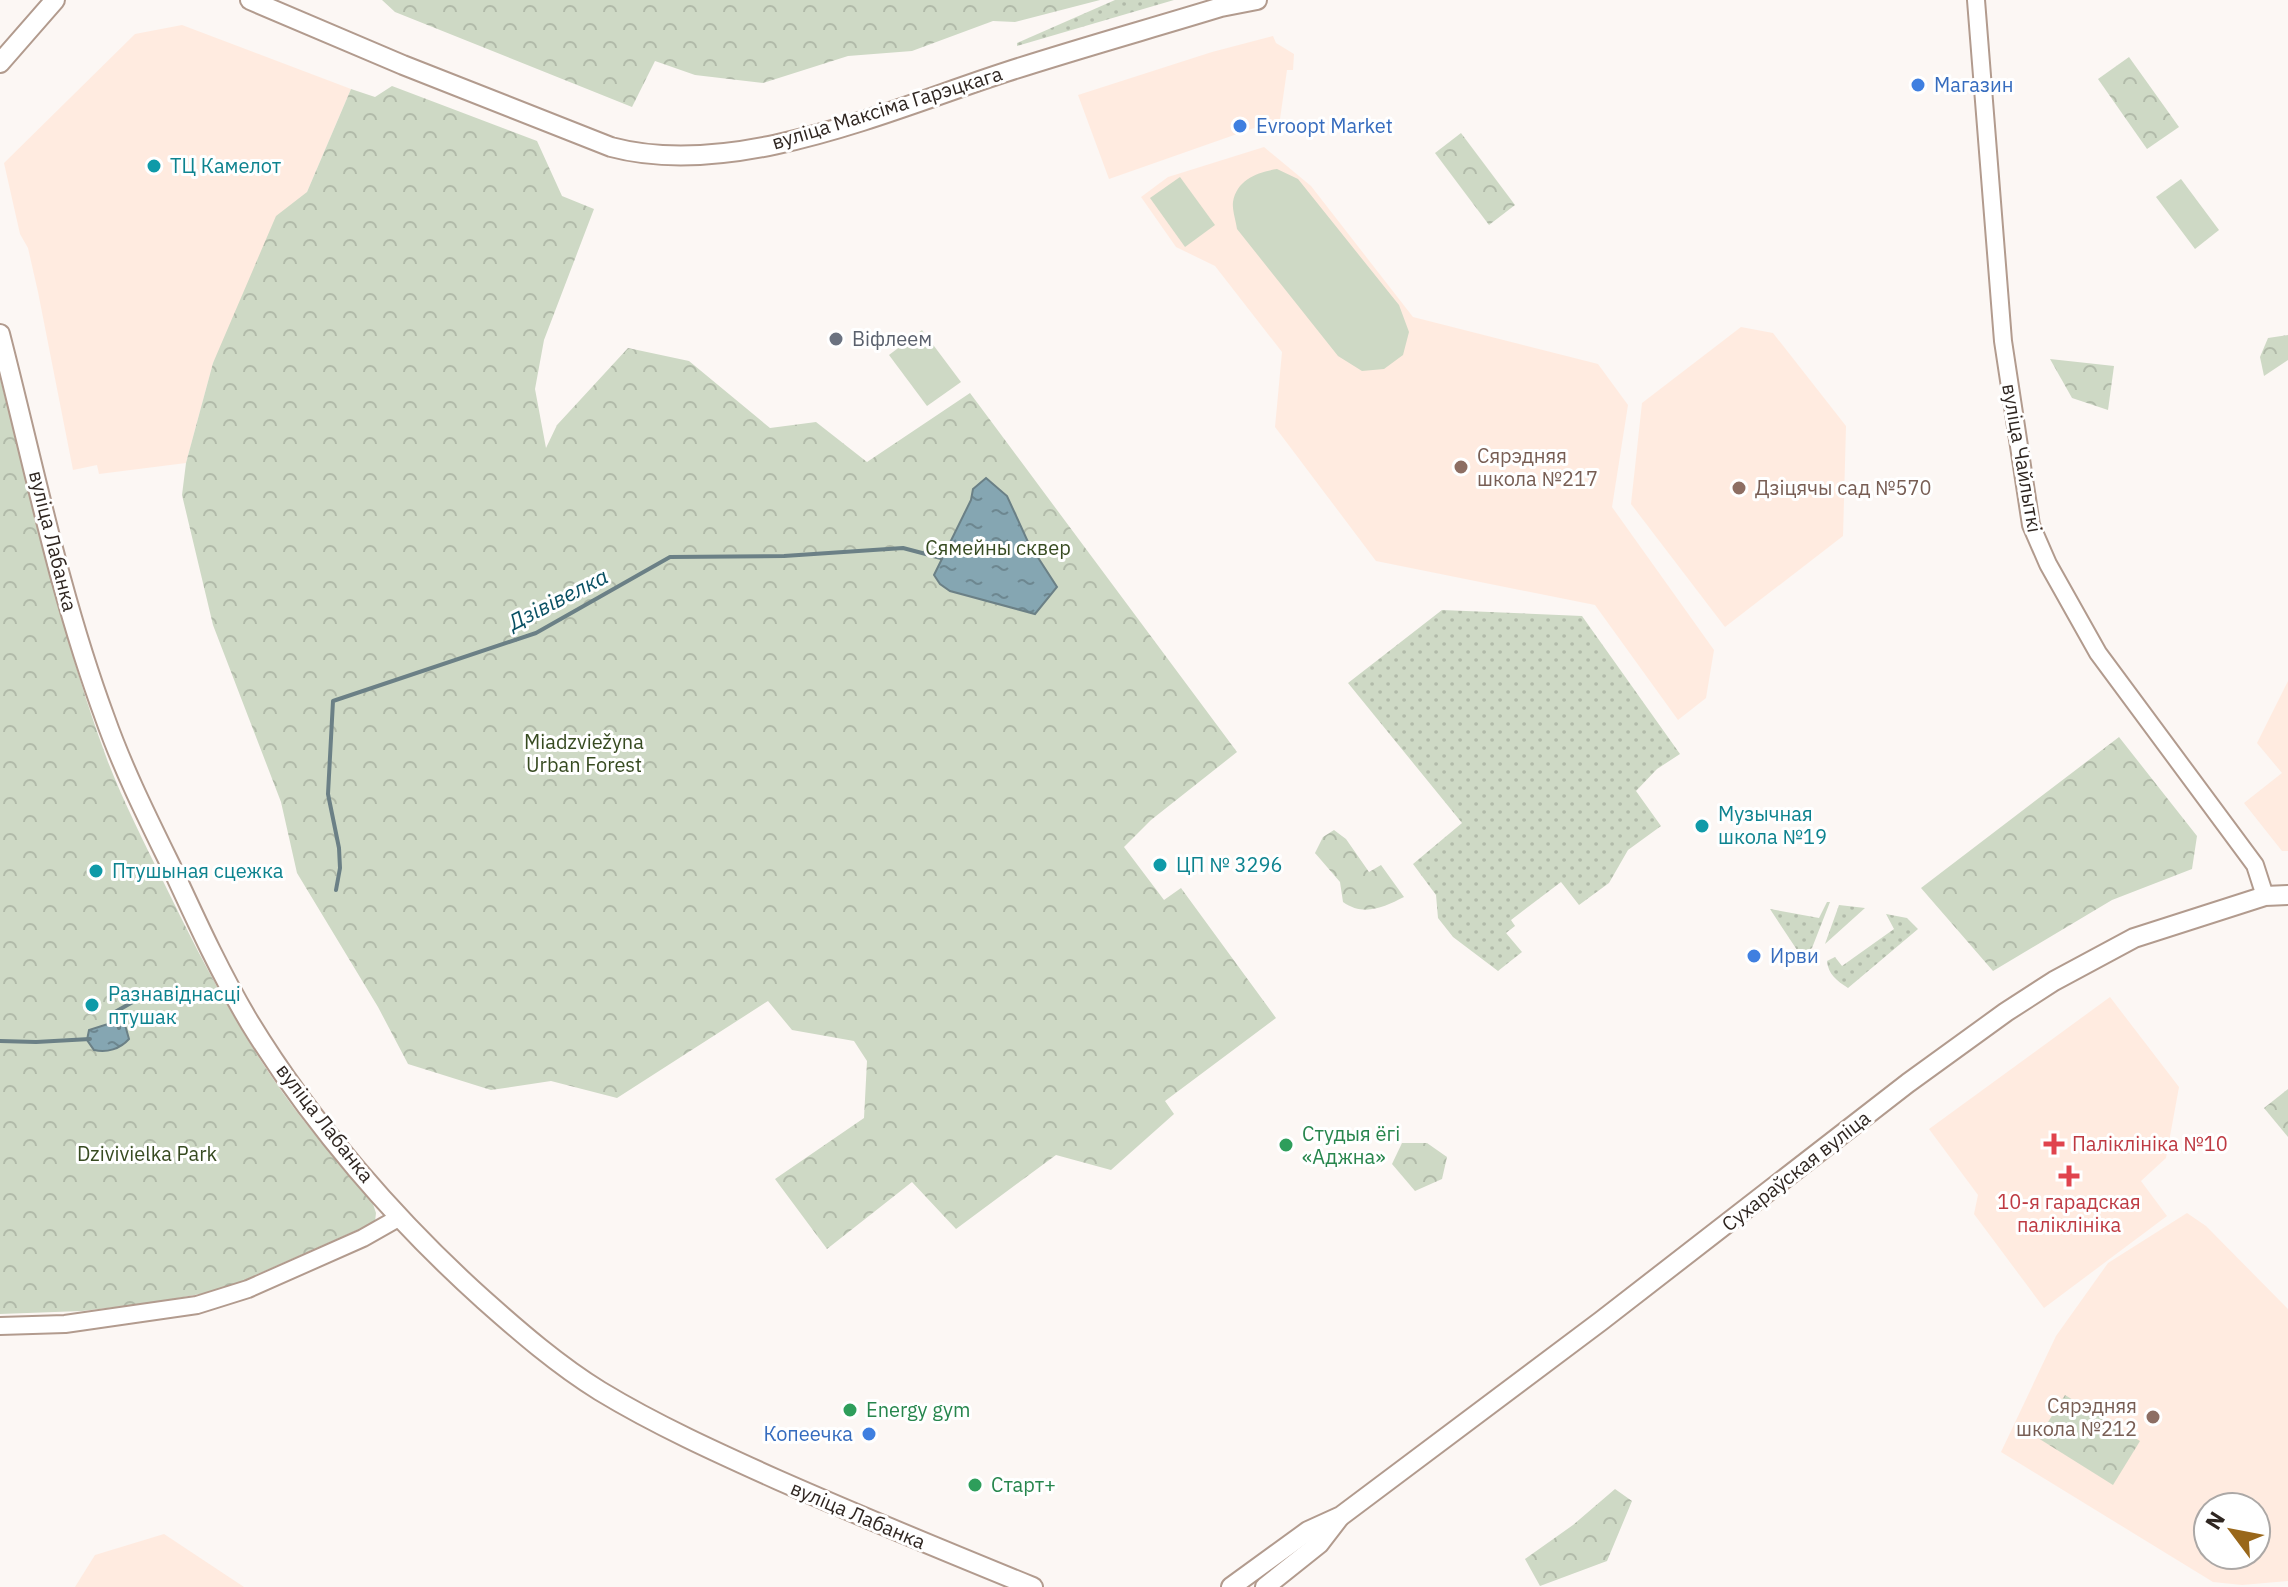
<svg xmlns="http://www.w3.org/2000/svg" width="2288" height="1587" font-family="'IBM Plex Sans',sans-serif">
<style>
.built{fill:#ffebe0;fill-rule:evenodd}
.grass{fill:url(#grass-dots)}
.park{fill:url(#park-crowns)}
.garden{fill:#ced9c5}
.water{fill:url(#water-ripples);stroke:#6b8086;stroke-width:2}
.lines{fill:none;stroke-linecap:round;stroke-linejoin:round}
.stream{stroke:#6b8086;stroke-width:4}
.tertiary-casing{stroke:#b29b8e;stroke-width:20}
.secondary-casing{stroke:#b29b8e;stroke-width:22}
.tertiary{stroke:#fff;stroke-width:16}
.secondary{stroke:#fff;stroke-width:18}
.shop-dot{fill:#3f7fe0;stroke:#fff;stroke-width:3}
.culture-dot{fill:#0f9aa8;stroke:#fff;stroke-width:3}
.worship-dot{fill:#6b7280;stroke:#fff;stroke-width:3}
.education-dot{fill:#8d6e63;stroke:#fff;stroke-width:3}
.health-dot{fill:#e0444e;stroke:#fff;stroke-width:3}
.leisure-dot{fill:#2e9e5b;stroke:#fff;stroke-width:3}
.labels{text-anchor:middle;stroke-width:6;stroke-linejoin:round;paint-order:stroke}
.shop-label{font-size:20px;fill:#366cbe;stroke:#fff;text-anchor:start}
.street-label{font-size:20px;fill:#2f2621;stroke:#fff}
.culture-label{font-size:20px;fill:#0d838f;stroke:#fff;text-anchor:start}
.worship-label{font-size:20px;fill:#5b616d;stroke:#fff;text-anchor:start}
.education-label{font-size:20px;fill:#785e54;stroke:#fff;text-anchor:start}
.park-label{font-size:20px;fill:#374b21;stroke:#fff}
.leisure-label{font-size:20px;fill:#27864d;stroke:#fff;text-anchor:start}
.health-label{font-size:20px;fill:#be3a42;stroke:#fff;text-anchor:start}
.water-label{font-size:22px;font-style:italic;fill:#095063;stroke:#fff}
</style>
<defs>
<pattern id="grass-dots" width="8" height="8" patternUnits="userSpaceOnUse" patternTransform="scale(2)"><rect width="8" height="8" fill="#ced9c5"/><path d="M2 2h.1M6 6h.1" fill="none" stroke="#b1baa9" stroke-width="1.8" stroke-linecap="round"/></pattern>
<pattern id="park-crowns" width="20" height="18" patternUnits="userSpaceOnUse" patternTransform="scale(2)"><rect width="20" height="18" fill="#ced9c5"/><path d="M2 6a3 3 0 1 1 6 0M12 15a3 3 0 1 1 6 0" fill="none" stroke="#b1baa9"/></pattern>
<pattern id="water-ripples" width="26" height="14" patternUnits="userSpaceOnUse" patternTransform="scale(2)"><rect width="26" height="14" fill="#85a6b2"/><path d="M2 4q2-2 4 0t4 0M15 11q2-2 4 0t4 0" fill="none" stroke="#6d8790"/></pattern>
</defs>
<rect width="100%" height="100%" fill="#fcf7f4"/>
<!-- built -->
<g class="built">
<polygon points="182,25 351,89 307,192 213,363 186,463 99,474 97,465 73,470 38,292 28,248 20,234 4,163 135,34"/>
<polygon points="1273,36 1276,43 1294,54 1293,70 1287,70 1280,119 1109,179 1078,95 1212,52"/>
<polygon points="1264,147 1311,186 1413,317 1598,364 1628,405 1612,507 1714,650 1706,698 1678,720 1595,605 1376,561 1275,427 1282,352 1215,266 1176,247 1141,197 1168,177"/>
<polygon points="1741,327 1773,333 1846,426 1843,536 1725,627 1631,504 1642,403"/>
<polygon points="2288,681 2288,851 2282,851 2244,803 2282,773 2257,743"/>
<polygon points="2110,997 2179,1087 2166,1158 2141,1181 2167,1216 2044,1308 1974,1214 1978,1195 1929,1129"/>
<path d="M2187,1213L2206,1226L2288,1309V1581L2242,1585L2213,1582L2001,1452L2056,1336L2108,1263ZM2208,1507H2256V1555H2208Z"/>
<polygon points="164,1534 244,1587 75,1587 95,1555"/>
</g>
<!-- grass -->
<g class="grass">
<polygon points="1115,0 1174,0 1017,46 1017,43"/>
<polygon points="1442,610 1582,616 1680,754 1657,769 1636,791 1661,826 1628,850 1609,883 1579,905 1561,882 1511,920 1515,926 1506,933 1522,952 1498,971 1453,937 1438,918 1436,895 1413,864 1462,823 1348,683"/>
<polygon points="1827,902 1830,902 1812,948 1801,956 1770,909 1819,918"/>
<polygon points="1839,905 1865,908 1825,944"/>
<path d="M1886,914L1907,918L1918,929L1848,988C1837,981 1828,974 1827,961L1835,957L1842,966L1894,929Z"/>
</g>
<!-- park -->
<g class="park">
<polygon points="382,0 1100,0 1015,22 993,21 912,51 848,56 763,83 695,75 655,61 632,107 395,12"/>
<polygon points="2129,57 2179,127 2147,149 2098,79"/>
<polygon points="392,86 537,141 562,196 594,209 544,340 535,389 546,448 557,425 628,348 689,361 770,428 816,422 867,462 970,393 1237,752 1151,820 1124,847 1164,900 1181,888 1276,1018 1165,1101 1174,1114 1111,1170 1056,1155 956,1229 912,1182 827,1249 775,1179 864,1118 867,1061 854,1041 792,1030 768,1001 617,1098 551,1081 491,1090 408,1064 378,1007 297,873 281,802 213,625 182,495 186,463 213,363 276,216 307,192 351,89 375,97"/>
<polygon points="1461,133 1515,205 1489,225 1435,153"/>
<polygon points="2288,335 2288,360 2264,376 2260,357 2268,338"/>
<polygon points="2050,359 2114,366 2108,410 2072,398"/>
<path d="M0,378C33,506 62,638 108,762C124,803 145,844 164,883C202,961 242,1039 294,1108C318,1140 346,1170 372,1201L376,1213L375,1222L222,1290L151,1303L82,1311L0,1314Z"/>
<polygon points="2119,737 2197,836 2192,869 2112,900 1993,971 1921,888"/>
<path d="M1334,830L1346,839L1369,872L1381,865L1404,897C1384,907 1364,917 1343,902L1340,882L1315,853L1323,837Z"/>
<polygon points="2288,1089 2288,1137 2264,1108"/>
<polygon points="1402,1143 1427,1143 1447,1157 1442,1179 1415,1191 1392,1164"/>
<polygon points="2065,1395 2140,1441 2113,1485 2038,1438"/>
<polygon points="1615,1489 1632,1501 1607,1561 1540,1586 1525,1559 1573,1525"/>
</g>
<!-- garden -->
<g class="garden">
<path d="M1277,169L1298,179L1399,305L1409,332L1403,355L1384,369L1362,371L1338,356L1237,229C1236,221 1232,210 1233,202C1237,179 1258,172 1277,169Z"/>
<polygon points="1180,177 1215,225 1185,247 1150,198"/>
<polygon points="2181,179 2219,230 2195,249 2156,197"/>
<polygon points="922,330 961,382 927,406 889,355"/>
</g>
<!-- water -->
<g class="water">
<polygon points="986,478 1007,496 1028,542 1057,587 1035,614 950,591 940,584 934,575 971,500 973,489"/>
<path d="M111,1023L125,1025L129,1039C120,1049 107,1053 94,1050L87,1040L89,1030Z"/>
</g>
<g class="lines">
<!-- stream -->
<g class="stream">
<polyline points="336,890 340,868 339,848 328,794 333,701 536,633 670,557 784,556 903,548 941,558"/>
<polyline points="119,1028 115,1012 154,990"/>
<polyline points="0,1041 36,1042 90,1039"/>
</g>
<!-- tertiary casing -->
<g class="tertiary-casing">
<g id="tertiary">
<polyline points="1976,0 2003,341 2031,525 2048,564 2098,653 2255,865 2265,896"/>
<polyline points="0,1326 65,1324 197,1305 248,1289 363,1238 400,1217"/>
</g>
</g>
<!-- secondary casing -->
<g class="secondary-casing">
<g id="secondary">
<path d="M250,0L403,65L611,147C734,180 889,110 1006,72C1077,49 1149,29 1221,7L1257,0"/>
<polyline points="0,63 55,0"/>
<path d="M0,334C33,462 59,594 105,718C123,769 148,819 172,868C196,920 220,973 250,1023C311,1123 396,1221 484,1300C520,1332 558,1365 600,1391C656,1425 718,1453 778,1480C862,1517 947,1552 1033,1587"/>
<polyline points="1231,1587 1308,1531 1341,1516 1601,1321 1908,1083 2006,1012 2054,981 2134,938 2265,896 2288,895"/>
<polyline points="1265,1587 1319,1544 1339,1518"/>
</g>
</g>
<!-- tertiary -->
<use href="#tertiary" class="tertiary"/>
<!-- secondary -->
<use href="#secondary" class="secondary"/>
</g>
<!-- markers -->
<g class="shop-dot">
<circle cx="1918" cy="85" r="8"/>
<circle cx="1240" cy="126" r="8"/>
<circle cx="1754" cy="956" r="8"/>
<circle cx="869" cy="1434" r="8"/>
</g>
<g class="culture-dot">
<circle cx="154" cy="166" r="8"/>
<circle cx="1702" cy="826" r="8"/>
<circle cx="1160" cy="865" r="8"/>
<circle cx="96" cy="871" r="8"/>
<circle cx="92" cy="1005" r="8"/>
</g>
<circle class="worship-dot" cx="836" cy="339" r="8"/>
<g class="education-dot">
<circle cx="1461" cy="467" r="8"/>
<circle cx="1739" cy="488" r="8"/>
<circle cx="2153" cy="1417" r="8"/>
</g>
<g class="health-dot">
<path d="M2050 1132h8v8h8v8h-8v8h-8v-8h-8v-8h8z"/>
<path d="M2065 1164h8v8h8v8h-8v8h-8v-8h-8v-8h8z"/>
</g>
<g class="leisure-dot">
<circle cx="1286" cy="1145" r="8"/>
<circle cx="850" cy="1410" r="8"/>
<circle cx="975" cy="1485" r="8"/>
</g>
<g class="labels">
<!-- shop labels -->
<g class="shop-label">
<text x="1934" y="92">Магазин</text>
<text x="1256" y="133">Evroopt Market</text>
<text x="1770" y="963">Ирви</text>
<text x="853" y="1441" text-anchor="end">Копеечка</text>
</g>
<!-- street labels -->
<g class="street-label">
<text transform="translate(887 108) rotate(-17)" y="7">вуліца Максіма Гарэцкага</text>
<text transform="translate(2022 458) rotate(80)" y="7">вуліца Чайлыткі</text>
<text transform="translate(53 541) rotate(76)" y="7">вуліца Лабанка</text>
<text transform="translate(325 1123) rotate(52)" y="7">вуліца Лабанка</text>
<text transform="translate(1796 1171) rotate(-38)" y="7">Сухараўская вуліца</text>
<text transform="translate(858 1515) rotate(23)" y="7">вуліца Лабанка</text>
</g>
<!-- culture labels -->
<g class="culture-label">
<text x="170" y="173">ТЦ Камелот</text>
<text x="1718" y="821">Музычная<tspan x="1718" dy="23">школа №19</tspan></text>
<text x="1176" y="872">ЦП № 3296</text>
<text x="112" y="878">Птушыная сцежка</text>
<text x="108" y="1001">Разнавіднасці<tspan x="108" dy="23">птушак</tspan></text>
</g>
<!-- worship labels -->
<g class="worship-label">
<text x="852" y="346">Віфлеем</text>
</g>
<!-- education labels -->
<g class="education-label">
<text x="1477" y="463">Сярэдняя<tspan x="1477" dy="23">школа №217</tspan></text>
<text x="1755" y="495">Дзіцячы сад №570</text>
<text x="2137" y="1413" text-anchor="end">Сярэдняя<tspan x="2137" dy="23">школа №212</tspan></text>
</g>
<!-- park labels -->
<g class="park-label">
<text x="998" y="555">Сямейны сквер</text>
<text x="584" y="749">Miadzviežyna<tspan x="584" dy="23">Urban Forest</tspan></text>
<text x="147" y="1161">Dzivivielka Park</text>
</g>
<!-- leisure labels -->
<g class="leisure-label">
<text x="1302" y="1141">Студыя ёгі<tspan x="1302" dy="23">«Аджна»</tspan></text>
<text x="866" y="1417">Energy gym</text>
<text x="991" y="1492">Старт+</text>
</g>
<!-- health labels -->
<g class="health-label">
<text x="2072" y="1151">Паліклініка №10</text>
<text x="2069" y="1209" text-anchor="middle">10-я гарадская<tspan x="2069" dy="23">паліклініка</tspan></text>
</g>
<!-- water labels -->
<g class="water-label">
<text transform="translate(558 599) rotate(-27)" y="8">Дзівівелка</text>
</g>
</g>
<!-- north arrow -->
<g transform="translate(2232 1531) rotate(302)"><circle r="38" fill="#ffffff" stroke="#aca8a6" stroke-width="2"/>
<path d="M0-6L14 30L0 20L-14 30Z" fill="#99671a"/>
<text y="-12" font-size="22" font-weight="bold" text-anchor="middle" fill="#2f2621">N</text>
</g>
</svg>
